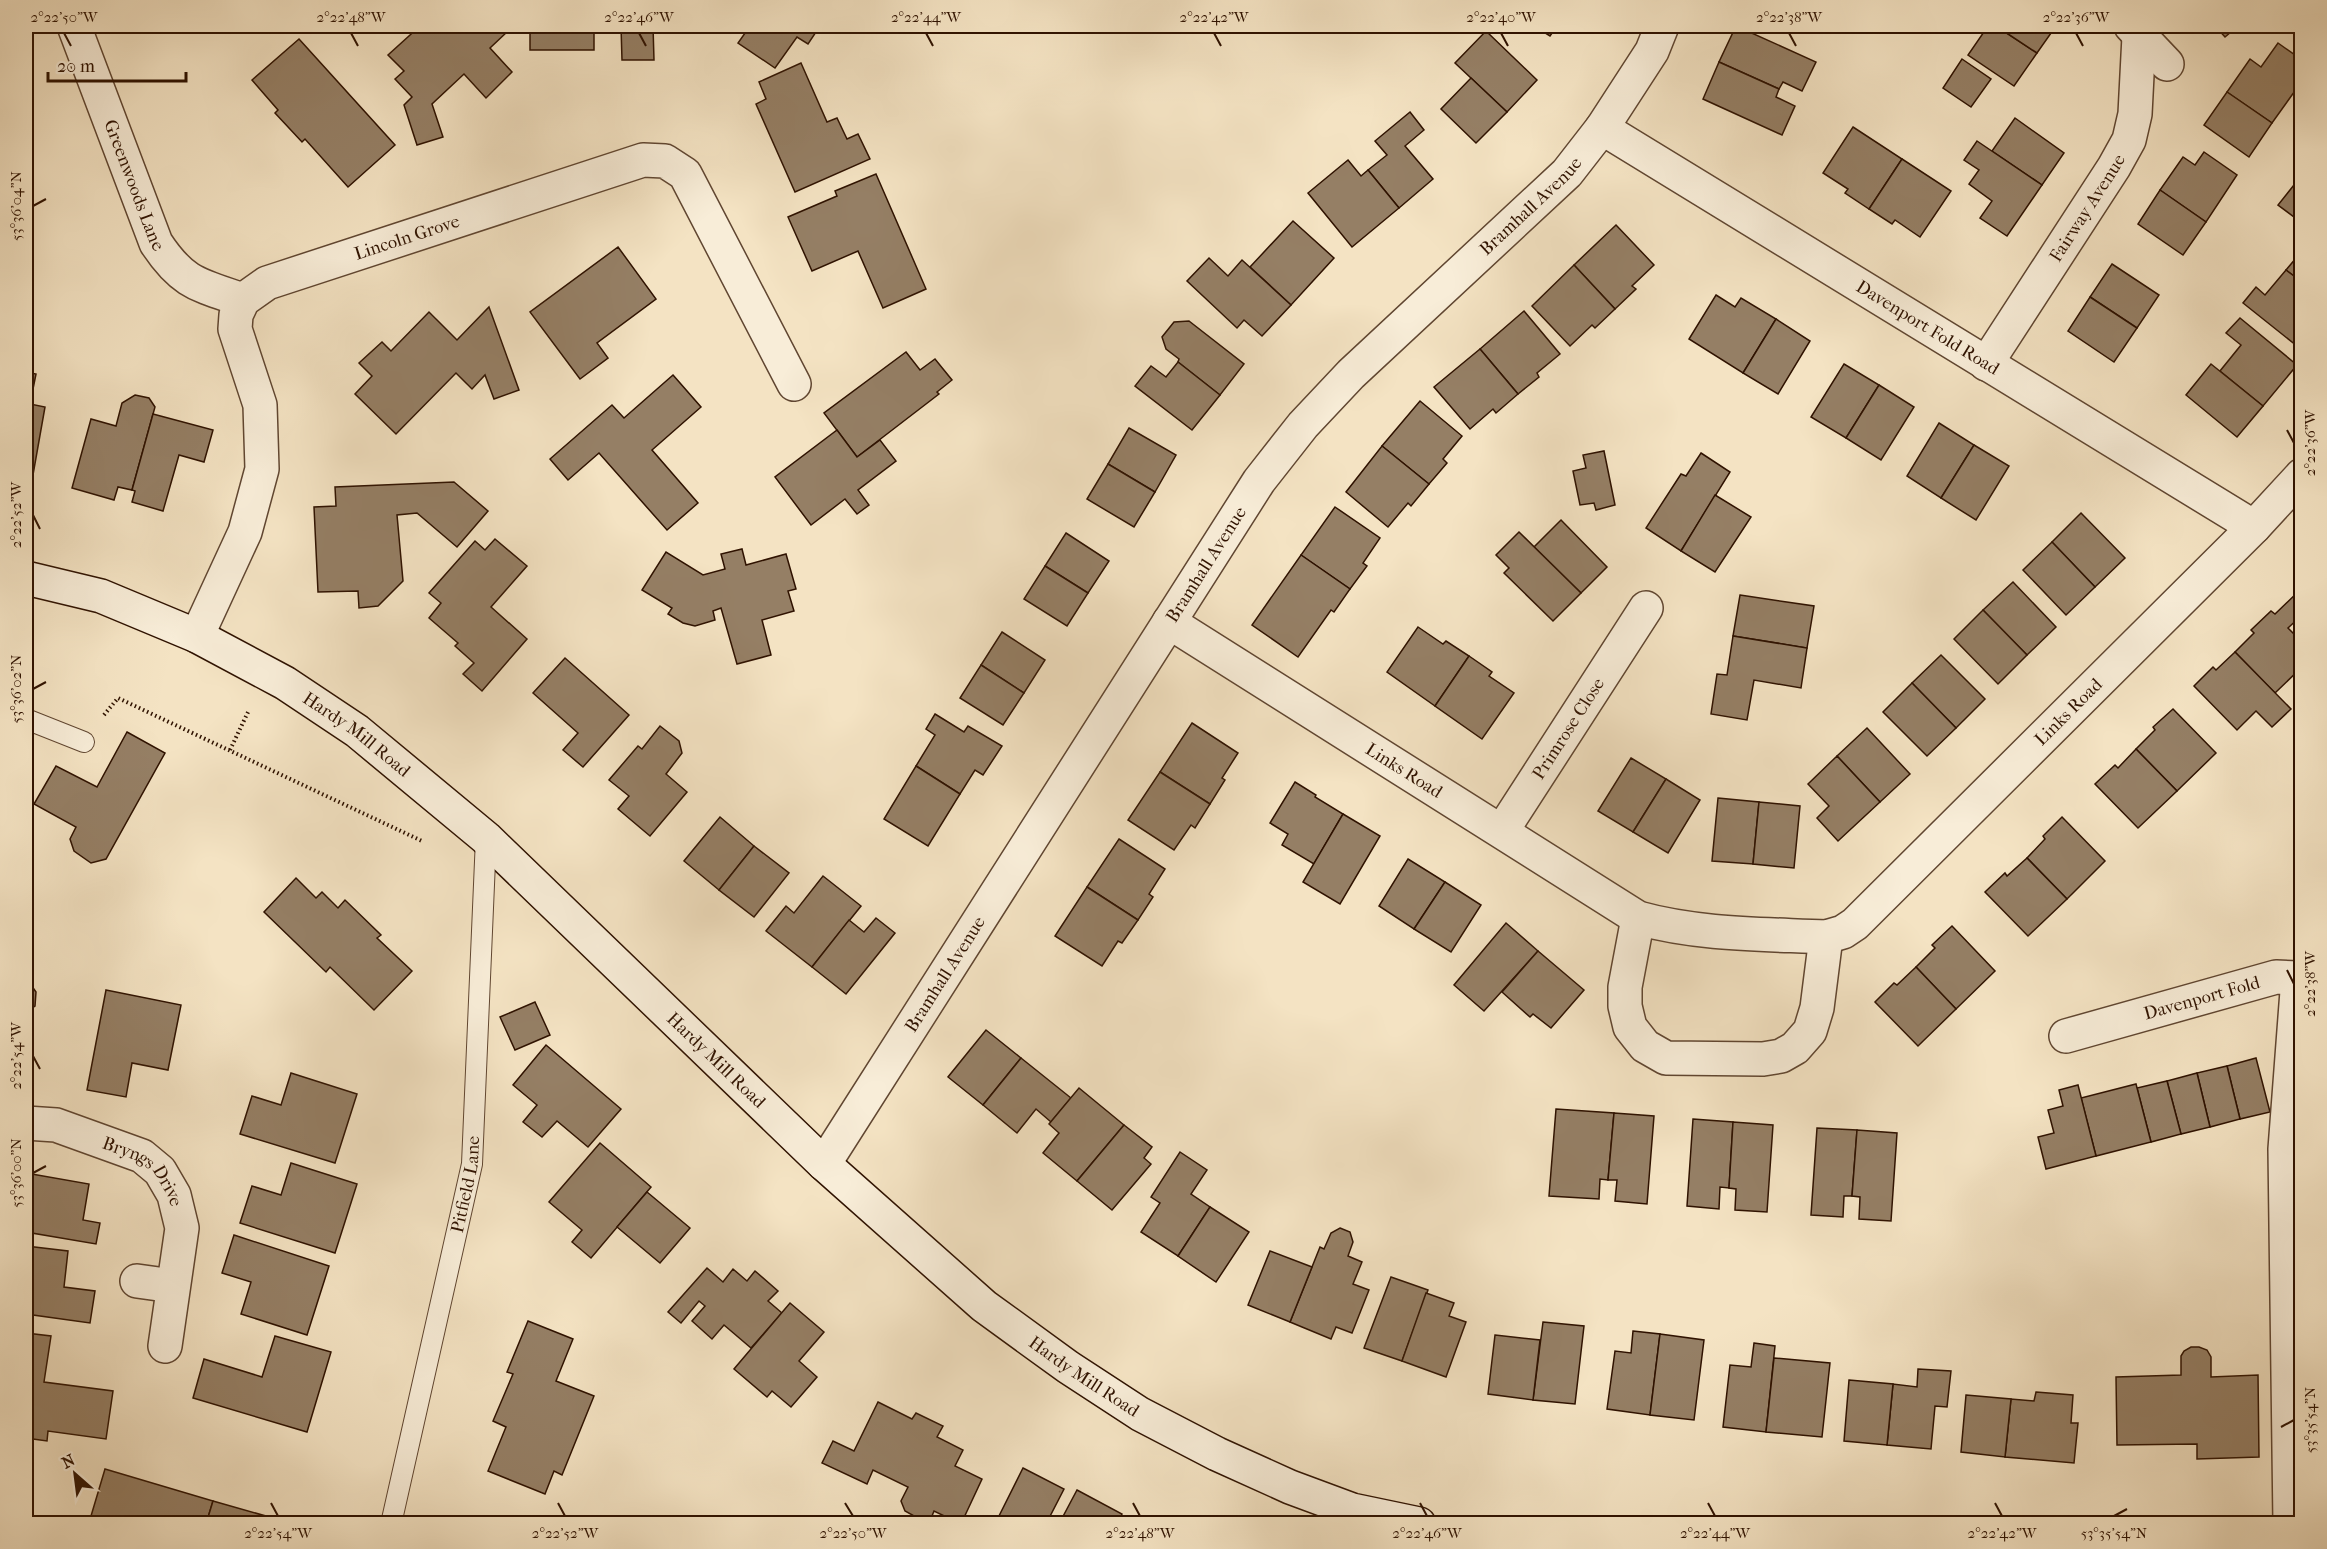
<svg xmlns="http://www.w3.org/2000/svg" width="2327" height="1549" font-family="'IM FELL French Canon',serif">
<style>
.building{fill:#957f65;stroke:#2f1200;stroke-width:1.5}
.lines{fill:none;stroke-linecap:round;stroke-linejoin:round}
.service-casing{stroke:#604631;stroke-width:22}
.minor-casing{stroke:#604631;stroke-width:36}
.secondary-casing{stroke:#2f1200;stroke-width:36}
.path{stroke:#2f1200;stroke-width:4;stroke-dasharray:1.5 3;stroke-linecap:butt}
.service{stroke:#f8edd8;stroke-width:20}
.minor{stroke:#f8edd8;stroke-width:33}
.secondary{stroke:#f8edd8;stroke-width:33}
.ticks{fill:none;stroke:#2f1200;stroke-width:2}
.labels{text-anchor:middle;stroke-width:4.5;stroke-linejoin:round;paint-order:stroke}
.street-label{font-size:18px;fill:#2f1200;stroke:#f8edd8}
.neatline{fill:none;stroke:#2f1200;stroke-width:2}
.ticks-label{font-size:15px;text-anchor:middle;fill:#2f1200}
</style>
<rect width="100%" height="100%" fill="#f4e3c3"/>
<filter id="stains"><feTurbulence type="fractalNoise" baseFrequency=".00333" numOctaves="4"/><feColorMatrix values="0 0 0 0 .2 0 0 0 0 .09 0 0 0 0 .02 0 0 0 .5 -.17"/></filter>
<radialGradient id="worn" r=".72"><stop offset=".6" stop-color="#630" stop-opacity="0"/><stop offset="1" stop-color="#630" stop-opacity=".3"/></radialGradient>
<!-- building -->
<g class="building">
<polygon points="420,26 503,26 508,31 490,48 512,72 486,98 464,74 432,104 443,137 417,145 404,105 412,97 395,79 404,71 388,55"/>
<rect x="530" y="26" width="64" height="24"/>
<polygon points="621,26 653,26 654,60 622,60"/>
<polygon points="750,26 820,26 808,44 797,37 775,68 738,43"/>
<polygon points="1534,26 1557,26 1550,36"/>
<polygon points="1736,26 1816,62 1802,91 1783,82 1779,89 1719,62"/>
<polygon points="1988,26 1996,26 2037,53 2014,86 1968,55"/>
<polygon points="1996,26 2056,26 2037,53"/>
<polygon points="2215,26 2238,26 2225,37"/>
<polygon points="1486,31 1537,80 1507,112 1455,63"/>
<polygon points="299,39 395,145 348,187 305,139 302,142 275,113 278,110 252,80"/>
<polygon points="2278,43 2302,60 2302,81 2272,123 2227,92 2250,59 2261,67"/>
<polygon points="1962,59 1991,79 1971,107 1943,88"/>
<polygon points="1719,62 1779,89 1776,97 1795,106 1782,135 1703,99"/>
<polygon points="801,63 827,122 837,118 847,139 858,134 870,159 795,192 756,104 766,99 759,82"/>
<polygon points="1471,78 1507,112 1476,143 1441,109"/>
<polygon points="2227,92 2272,123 2249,157 2204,125"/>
<polygon points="1410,112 1424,130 1405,146 1433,179 1399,208 1368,170 1387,155 1375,141"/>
<polygon points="2015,118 2064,153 2042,185 1992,151"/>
<polygon points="1853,127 1902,159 1869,209 1845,193 1848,189 1823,173"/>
<polygon points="1977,141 2042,185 2007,236 1980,218 1992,201 1969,184 1979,170 1964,160"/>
<polygon points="2204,152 2237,175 2206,222 2160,190 2183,157 2195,165"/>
<polygon points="1902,159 1951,191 1920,237 1895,220 1892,224 1869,209"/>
<polygon points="1348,160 1361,176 1368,170 1399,208 1352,247 1308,193"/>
<polygon points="876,174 926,289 883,308 858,251 812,271 788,217 837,196 835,191"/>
<polygon points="2302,175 2302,223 2278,205"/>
<polygon points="2160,190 2206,222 2183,255 2138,224"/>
<polygon points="1293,221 1334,258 1291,305 1250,267"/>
<polygon points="1616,225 1654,265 1632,286 1636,289 1615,309 1574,265"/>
<polygon points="618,247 656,299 597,343 608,358 580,379 530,312"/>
<polygon points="2302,251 2302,282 2286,270"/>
<polygon points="1209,258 1228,276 1242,260 1291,305 1262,336 1244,320 1237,328 1187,281"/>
<polygon points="2112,264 2159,295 2137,328 2090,297"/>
<polygon points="1574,265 1615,309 1595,328 1592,325 1570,346 1532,306"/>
<polygon points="2286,270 2302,282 2302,350 2243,303 2256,287 2265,295"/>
<polygon points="1716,295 1735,307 1741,298 1776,319 1743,373 1689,339"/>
<polygon points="2090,297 2137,328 2114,362 2068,331"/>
<polygon points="489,307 519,390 494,399 485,375 472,389 456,373 396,434 355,394 372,376 359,363 382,342 391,351 429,312 457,340"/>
<polygon points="1524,311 1560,354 1537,373 1539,377 1518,394 1480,349"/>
<polygon points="2240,318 2297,365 2263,406 2220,371 2241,345 2226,333"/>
<polygon points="1776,319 1810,341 1778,394 1743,373"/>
<polygon points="1189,321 1244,364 1220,395 1178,362 1179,359 1166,349 1162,337 1174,322"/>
<polygon points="1480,349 1518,394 1496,413 1493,409 1470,429 1434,387"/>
<polygon points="906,352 920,370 935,359 952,380 937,392 939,394 857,457 824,413"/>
<polygon points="1178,362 1220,395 1192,430 1135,386 1151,366 1166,377"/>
<polygon points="1844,364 1879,385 1846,438 1811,417"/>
<polygon points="2211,364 2263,406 2237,437 2186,395"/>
<polygon points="26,372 36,374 30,404 45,407 33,475 26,474"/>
<polygon points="673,375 701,407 652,450 698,503 667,530 599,453 568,480 550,459 612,405 624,418"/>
<polygon points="1879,385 1914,407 1881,460 1846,438"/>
<polygon points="135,395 149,398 155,407 132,490 118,487 114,500 72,488 91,419 116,426 122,403"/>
<polygon points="1420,401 1462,436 1443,459 1447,463 1429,484 1382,446"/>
<polygon points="153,414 213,430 204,462 179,455 163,511 132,502 135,491 132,490"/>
<polygon points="1939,423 1974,445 1941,498 1907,476"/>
<polygon points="1129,428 1176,455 1155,492 1108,464"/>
<polygon points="837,430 857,457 880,440 896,461 858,490 869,505 857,514 845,499 811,525 775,477"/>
<polygon points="1974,445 2009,466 1976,520 1941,498"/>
<polygon points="1382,446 1429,484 1411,506 1408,503 1388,527 1346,492"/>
<polygon points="1604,451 1615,505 1596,510 1594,503 1580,505 1573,471 1586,468 1583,455"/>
<polygon points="1701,453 1730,472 1681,551 1646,528 1681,474 1686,476"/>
<polygon points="1108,464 1155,492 1134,527 1087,499"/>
<polygon points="454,482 488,511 457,547 417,513 397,515 403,581 378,606 359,608 358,591 318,592 314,507 336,506 335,487"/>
<polygon points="1715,495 1751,517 1715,572 1681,551"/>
<polygon points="1335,507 1380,538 1363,563 1367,566 1350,589 1301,555"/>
<polygon points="2081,513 2125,558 2095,587 2052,542"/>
<polygon points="1561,520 1607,567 1581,593 1534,547"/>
<polygon points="1519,532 1581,593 1553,621 1504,573 1509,568 1496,555"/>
<polygon points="1066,533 1109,561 1088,593 1045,566"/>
<polygon points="495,539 527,566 491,607 527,639 482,691 463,674 474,663 455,646 458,643 429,618 441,603 429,593 475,541 485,550"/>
<polygon points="2052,542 2095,587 2066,615 2023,570"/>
<polygon points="742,549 746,565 786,554 796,589 788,591 794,611 762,620 771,655 737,664 721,608 713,611 715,620 695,626 683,623 668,614 672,608 642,590 666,552 703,575 725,569 721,554"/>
<polygon points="1301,555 1350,589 1334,612 1331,610 1298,657 1252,625"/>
<polygon points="1045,566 1088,593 1067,626 1024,599"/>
<polygon points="2013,582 2056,627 2027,655 1983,610"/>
<polygon points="2299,591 2302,593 2302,615 2288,628 2302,642 2302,667 2275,693 2235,652 2254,633 2251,630 2271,611 2275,614"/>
<polygon points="1740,595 1814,606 1807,648 1733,636"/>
<polygon points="1983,610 2027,655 1998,684 1954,639"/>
<polygon points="1418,627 1443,644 1446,641 1469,656 1435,706 1387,672"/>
<polygon points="1002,632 1045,660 1024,693 981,665"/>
<polygon points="1733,636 1807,648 1801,688 1754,680 1747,720 1711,714 1717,674 1727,675"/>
<polygon points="2235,652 2291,709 2272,727 2256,711 2237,730 2194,686 2213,667 2216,670"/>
<polygon points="1941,655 1985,699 1956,728 1912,683"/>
<polygon points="1469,656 1492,672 1489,676 1514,693 1482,739 1435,706"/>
<polygon points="565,658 629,715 583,767 563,750 578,733 533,693"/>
<polygon points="981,665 1024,693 1003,725 960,698"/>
<polygon points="1912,683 1956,728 1927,756 1883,712"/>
<polygon points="2173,709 2216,753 2177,791 2136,749 2155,730 2153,727"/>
<polygon points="935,714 964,732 968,726 1002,746 983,775 975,770 960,794 916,766 935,735 926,729"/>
<polygon points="1192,723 1238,753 1222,778 1225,780 1210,804 1160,772"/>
<polygon points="660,726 679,741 682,753 666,774 687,792 650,836 618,809 629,796 609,780 638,746 642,749"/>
<polygon points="1867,728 1910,774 1880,802 1837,756"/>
<polygon points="127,732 165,753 106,859 91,863 74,851 70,839 76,827 34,804 56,766 97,787"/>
<polygon points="2136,749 2177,791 2138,828 2095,784 2115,765 2118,768"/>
<polygon points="1837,756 1880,802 1838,841 1817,818 1829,806 1808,784"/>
<polygon points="1631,758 1666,779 1633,832 1598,811"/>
<polygon points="26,763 30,763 27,802 26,802"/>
<polygon points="916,766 960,794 928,846 884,819"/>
<polygon points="1160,772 1210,804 1195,828 1191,825 1174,850 1128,820"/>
<polygon points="1666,779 1700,800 1668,853 1633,832"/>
<polygon points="1295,782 1316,795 1315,797 1343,814 1314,864 1282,845 1288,834 1270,823"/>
<polygon points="1718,798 1759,802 1753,864 1712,861"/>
<polygon points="1759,802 1800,806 1794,868 1753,864"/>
<polygon points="1343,814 1380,836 1340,904 1303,882"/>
<polygon points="720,817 754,846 719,890 684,861"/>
<polygon points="2062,817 2105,861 2067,899 2027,858 2045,839 2043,836"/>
<polygon points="1119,839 1165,869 1149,894 1153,897 1138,920 1087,887"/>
<polygon points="754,846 789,873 754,917 719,890"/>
<polygon points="2027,858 2067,899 2028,936 1985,892 2005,873 2007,876"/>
<polygon points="1408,859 1445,882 1414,929 1379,906"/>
<polygon points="823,876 861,906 812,967 766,931 786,906 794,913"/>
<polygon points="296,878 316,898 322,892 338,908 345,900 381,935 377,938 412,971 374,1010 330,967 326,972 264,912"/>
<polygon points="1445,882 1481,905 1451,952 1414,929"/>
<polygon points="1087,887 1138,920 1122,943 1118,941 1102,966 1055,936"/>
<polygon points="876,918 895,933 846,994 812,967 849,920 864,932"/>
<polygon points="1506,923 1538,951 1484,1011 1454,985"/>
<polygon points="1952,926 1995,971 1956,1009 1916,967 1935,948 1932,945"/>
<polygon points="1538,951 1584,990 1551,1028 1533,1014 1530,1017 1502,992"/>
<polygon points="1916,967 1956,1009 1918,1046 1875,1002 1894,983 1897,985"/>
<polygon points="26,982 29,982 36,992 35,1006 26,1012"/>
<polygon points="106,990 181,1005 168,1070 132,1063 126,1097 87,1090"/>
<polygon points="535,1002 550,1035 515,1050 500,1017"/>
<polygon points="986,1030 1021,1058 983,1105 948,1077"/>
<polygon points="546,1045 621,1109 588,1147 557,1121 542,1137 523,1122 537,1105 513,1085"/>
<polygon points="1021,1058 1071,1098 1051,1122 1036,1109 1017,1133 983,1105"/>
<polygon points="2256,1058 2270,1112 2240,1119 2227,1066"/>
<polygon points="2227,1066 2240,1119 2210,1127 2197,1073"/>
<polygon points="291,1073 357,1094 335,1163 240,1134 252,1096 281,1105"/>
<polygon points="2197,1073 2210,1127 2181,1134 2167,1081"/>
<polygon points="2167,1081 2181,1134 2151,1142 2137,1088"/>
<polygon points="2136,1084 2151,1142 2096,1156 2081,1098"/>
<polygon points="2078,1085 2096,1156 2046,1169 2038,1137 2054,1133 2048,1110 2063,1106 2059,1090"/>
<polygon points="1079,1088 1124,1125 1077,1181 1043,1153 1059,1133 1049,1124"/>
<polygon points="1556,1109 1614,1113 1608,1180 1600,1179 1599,1199 1549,1196"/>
<polygon points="1614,1113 1654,1116 1647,1204 1615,1201 1617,1180 1608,1180"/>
<polygon points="1693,1119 1733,1122 1729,1188 1720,1187 1719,1209 1687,1206"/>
<polygon points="1733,1122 1773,1125 1767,1212 1735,1210 1736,1189 1729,1188"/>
<polygon points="1124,1125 1152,1147 1144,1158 1151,1164 1112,1210 1077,1181"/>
<polygon points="1817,1128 1857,1130 1852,1196 1844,1196 1843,1217 1811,1215"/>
<polygon points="1857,1130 1897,1133 1891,1221 1859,1219 1860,1197 1852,1196"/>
<polygon points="600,1143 651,1187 591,1258 572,1242 582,1230 549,1202"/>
<polygon points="1180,1152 1207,1170 1191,1194 1210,1207 1178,1256 1141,1232 1160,1203 1151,1197"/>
<polygon points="291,1163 357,1184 335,1253 240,1223 252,1186 281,1195"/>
<polygon points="26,1173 89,1184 83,1220 100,1223 96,1244 26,1232"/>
<polygon points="647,1192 690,1228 660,1263 617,1227"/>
<polygon points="1210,1207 1249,1232 1216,1282 1178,1256"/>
<polygon points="1340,1228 1350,1232 1353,1242 1348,1256 1362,1262 1353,1284 1369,1290 1352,1333 1336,1327 1331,1339 1290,1322 1320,1247 1324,1249 1331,1233"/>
<polygon points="234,1235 329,1266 307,1335 241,1314 251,1282 222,1273"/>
<polygon points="26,1246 68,1251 64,1287 95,1291 90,1323 26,1314"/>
<polygon points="1270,1251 1312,1267 1290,1322 1248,1305"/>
<polygon points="707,1268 723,1282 733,1269 747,1281 755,1271 778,1291 768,1301 782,1313 751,1348 724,1325 712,1339 692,1321 705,1306 699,1301 681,1323 668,1312"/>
<polygon points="1391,1277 1428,1290 1402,1361 1364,1348"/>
<polygon points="1426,1293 1454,1303 1449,1316 1466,1322 1446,1377 1402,1361"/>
<polygon points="790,1303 824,1332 799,1361 817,1377 791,1407 772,1391 767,1397 734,1369"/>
<polygon points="528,1321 573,1339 556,1381 594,1396 562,1475 554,1471 545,1494 488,1471 506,1427 493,1421 513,1374 507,1372"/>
<polygon points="1543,1322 1584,1326 1575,1404 1533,1400"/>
<polygon points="1633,1331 1660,1334 1650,1415 1607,1409 1615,1351 1631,1353"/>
<polygon points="26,1333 51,1336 44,1382 113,1391 106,1439 48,1431 47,1441 26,1438"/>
<polygon points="1660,1334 1704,1340 1694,1420 1650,1415"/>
<polygon points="1495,1335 1540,1340 1533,1400 1488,1394"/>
<polygon points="275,1336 331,1352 307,1432 193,1398 204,1359 262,1377"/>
<polygon points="1754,1343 1775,1346 1766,1432 1723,1427 1730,1365 1751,1367"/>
<polygon points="2191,1347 2199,1347 2207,1350 2211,1357 2211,1377 2258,1375 2259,1457 2197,1459 2197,1444 2117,1445 2116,1377 2181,1375 2181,1356 2184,1351"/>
<polygon points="1774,1358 1830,1363 1822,1437 1766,1432"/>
<polygon points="1918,1369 1951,1371 1947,1407 1935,1406 1931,1449 1887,1445 1893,1384 1917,1387"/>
<polygon points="1849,1380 1893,1384 1887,1445 1844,1441"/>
<polygon points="2036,1392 2073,1395 2071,1423 2078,1423 2074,1463 2005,1457 2011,1399 2034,1401"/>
<polygon points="1966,1395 2011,1399 2005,1457 1961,1452"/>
<polygon points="878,1402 912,1419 916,1413 943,1426 937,1437 963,1450 955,1466 982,1479 961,1524 934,1511 932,1516 923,1521 905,1511 901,1501 908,1487 873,1470 867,1484 822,1463 833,1441 854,1451"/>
<polygon points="1023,1468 1064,1489 1046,1524 995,1524"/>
<polygon points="105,1469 213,1501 206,1524 118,1524 91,1516"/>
<polygon points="1077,1490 1122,1514 1117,1524 1059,1524"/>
<polygon points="213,1501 294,1524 206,1524"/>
</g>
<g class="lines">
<!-- service casing -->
<g class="service-casing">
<g id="service">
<polyline points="26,719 84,742"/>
<path id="s1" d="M391,1524L472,1164L486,838"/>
</g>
</g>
<!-- minor casing -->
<g class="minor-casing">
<g id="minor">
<path id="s2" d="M74,26L156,243C183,284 199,285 243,300"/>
<polyline points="2131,26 2167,64"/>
<path id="s3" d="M1602,128L2254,527"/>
<path id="s4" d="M1986,364L2114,167L2129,140L2135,114L2139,36"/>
<path id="s5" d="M1169,622L1638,918C1699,935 1763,934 1826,937L1843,932L1855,924L2254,527L2302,475"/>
<path id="s6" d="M197,636L245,532L262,469L260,405L235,329L236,315L243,300L267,283L643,160L665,161L685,174L794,384"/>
<path id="s7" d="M1502,831L1646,608"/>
<polyline points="1638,918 1625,987 1625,1006 1630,1027 1645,1046 1666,1058 1763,1059 1781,1056 1795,1048 1810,1031 1817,1008 1826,937"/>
<path id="s8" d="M2066,1036L2276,977L2298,978L2285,1149L2290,1524"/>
<path id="s9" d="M26,1123L56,1125L142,1156L160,1171L174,1195L182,1228L165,1346"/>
<path id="s10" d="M824,1164L1259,481L1303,425L1351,374L1567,173L1602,128L1652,51L1662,26"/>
<polyline points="137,1281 173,1286"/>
</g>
</g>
<!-- secondary casing -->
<g class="secondary-casing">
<g id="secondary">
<path id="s11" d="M26,578L101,596L197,636L285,683L357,731L486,838L824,1164L984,1306L1068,1367L1140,1414L1217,1454L1290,1487L1352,1510L1419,1524"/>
</g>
</g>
<!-- path -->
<g class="path">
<polyline points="104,715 118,698 422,841"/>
<polyline points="230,750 249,710"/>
</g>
<!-- service -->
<use href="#service" class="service"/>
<!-- minor -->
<use href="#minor" class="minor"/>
<!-- secondary -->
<use href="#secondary" class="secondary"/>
</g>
<!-- ticks -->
<path class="ticks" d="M64,33L71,46M351,33L358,46M639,33L646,46M926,33L933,46M1214,33L1221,46M1501,33L1508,46M1789,33L1796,46M2076,33L2083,46M33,206L46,199M2287,430L2294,443M33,515L40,529M33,689L46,682M2287,970L2294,984M33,1056L40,1069M33,1173L46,1166M2281,1427L2294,1420M271,1503L278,1516M558,1503L565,1516M845,1503L853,1516M1133,1503L1140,1516M1420,1503L1427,1516M1708,1503L1715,1516M1995,1503L2002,1516M2114,1516L2127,1509"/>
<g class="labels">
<!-- street labels -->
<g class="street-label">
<text dy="6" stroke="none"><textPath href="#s2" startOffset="170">Greenwoods Lane</textPath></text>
<text dy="6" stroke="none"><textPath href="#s10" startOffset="1197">Bramhall Avenue</textPath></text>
<text dy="6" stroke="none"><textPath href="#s4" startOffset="186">Fairway Avenue</textPath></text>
<text dy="6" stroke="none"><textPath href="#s6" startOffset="531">Lincoln Grove</textPath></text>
<text dy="6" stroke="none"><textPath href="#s3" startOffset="382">Davenport Fold Road</textPath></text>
<text dy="6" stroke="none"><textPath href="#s10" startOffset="711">Bramhall Avenue</textPath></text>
<text dy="6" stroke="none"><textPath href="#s5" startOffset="1077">Links Road</textPath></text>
<text dy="6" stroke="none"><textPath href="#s7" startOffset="122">Primrose Close</textPath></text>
<text dy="6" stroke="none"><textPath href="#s11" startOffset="369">Hardy Mill Road</textPath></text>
<text dy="6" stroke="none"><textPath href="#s5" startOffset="278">Links Road</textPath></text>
<text dy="6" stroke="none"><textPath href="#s10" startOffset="225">Bramhall Avenue</textPath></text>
<text dy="6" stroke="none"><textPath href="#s8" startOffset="141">Davenport Fold</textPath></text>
<text dy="6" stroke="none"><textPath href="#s11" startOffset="855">Hardy Mill Road</textPath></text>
<text dy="6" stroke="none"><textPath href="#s9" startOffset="132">Bryngs Drive</textPath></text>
<text dy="6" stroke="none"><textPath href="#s1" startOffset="348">Pitfield Lane</textPath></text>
<text dy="6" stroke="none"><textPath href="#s11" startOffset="1341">Hardy Mill Road</textPath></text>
</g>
</g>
<!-- margin -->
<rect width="2327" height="1549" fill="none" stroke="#f4e3c3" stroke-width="66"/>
<!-- north arrow -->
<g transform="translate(75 1474) rotate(332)" stroke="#f8edd8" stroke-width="4.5" paint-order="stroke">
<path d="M0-4.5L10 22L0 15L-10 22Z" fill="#2f1200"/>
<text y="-9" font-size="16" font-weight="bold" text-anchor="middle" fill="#2f1200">N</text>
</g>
<!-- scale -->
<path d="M48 72v9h138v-9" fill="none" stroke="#2f1200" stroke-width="3"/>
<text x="57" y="72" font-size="18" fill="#2f1200" stroke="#f8edd8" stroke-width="4.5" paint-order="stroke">20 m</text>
<rect x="33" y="33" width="2261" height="1483" class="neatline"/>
<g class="ticks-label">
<text x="64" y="22">2°22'50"W</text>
<text x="351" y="22">2°22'48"W</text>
<text x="639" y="22">2°22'46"W</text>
<text x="926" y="22">2°22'44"W</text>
<text x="1214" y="22">2°22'42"W</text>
<text x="1501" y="22">2°22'40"W</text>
<text x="1789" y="22">2°22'38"W</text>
<text x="2076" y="22">2°22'36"W</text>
<text transform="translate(16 206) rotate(-90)" y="5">53°36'04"N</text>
<text transform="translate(2310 443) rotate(-90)" y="5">2°22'36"W</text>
<text transform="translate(16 515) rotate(-90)" y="5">2°22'52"W</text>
<text transform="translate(16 689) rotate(-90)" y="5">53°36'02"N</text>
<text transform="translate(2310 984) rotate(-90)" y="5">2°22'38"W</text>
<text transform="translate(16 1056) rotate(-90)" y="5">2°22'54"W</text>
<text transform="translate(16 1173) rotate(-90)" y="5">53°36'00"N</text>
<text transform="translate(2310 1420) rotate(-90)" y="5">53°35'54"N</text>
<text x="278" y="1538">2°22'54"W</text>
<text x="565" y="1538">2°22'52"W</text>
<text x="853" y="1538">2°22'50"W</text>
<text x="1140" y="1538">2°22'48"W</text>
<text x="1427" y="1538">2°22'46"W</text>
<text x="1715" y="1538">2°22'44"W</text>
<text x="2002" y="1538">2°22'42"W</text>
<text x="2114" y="1538">53°35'54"N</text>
</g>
<rect width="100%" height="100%" filter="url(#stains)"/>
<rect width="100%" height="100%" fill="url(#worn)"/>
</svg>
